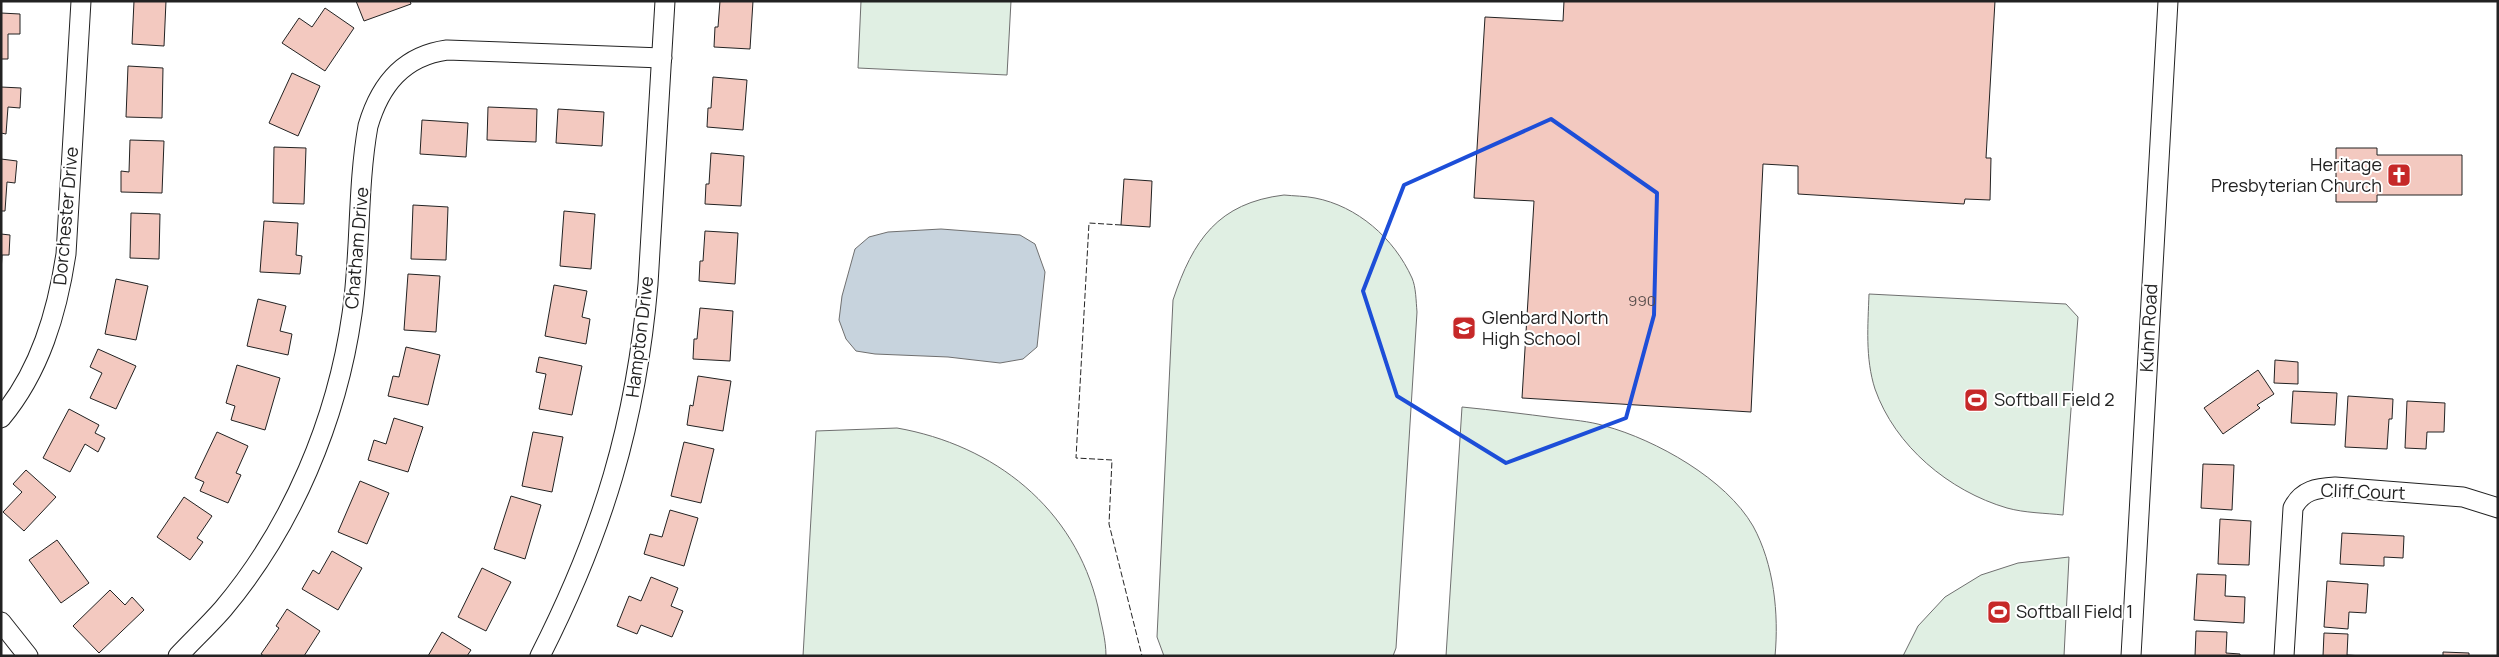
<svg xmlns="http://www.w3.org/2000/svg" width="2499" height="657" font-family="Manrope,sans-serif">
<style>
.green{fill:#e0efe3;stroke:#6f6f6f}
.water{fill:#c7d3dd;stroke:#6f6f6f}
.building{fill:#f3c9c0;stroke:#222}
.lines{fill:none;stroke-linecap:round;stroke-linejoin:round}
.minor-casing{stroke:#222;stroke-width:21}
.minor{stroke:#fff;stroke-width:19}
.fence{stroke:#222;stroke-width:1;stroke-dasharray:6 2.5;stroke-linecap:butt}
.marked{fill:none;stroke:#1d4ed8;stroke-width:4;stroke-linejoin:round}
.labels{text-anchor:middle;stroke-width:4;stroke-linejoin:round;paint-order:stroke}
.number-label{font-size:15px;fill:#564c4a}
.poi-label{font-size:18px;fill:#222;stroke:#fff;text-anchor:start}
.street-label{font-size:18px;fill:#222;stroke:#fff}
</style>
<rect width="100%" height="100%" fill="#fff"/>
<!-- green -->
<g class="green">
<polygon points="861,1 1011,1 1007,75 858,68"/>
<path d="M1284,195C1294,196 1305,196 1315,198C1357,206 1394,238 1412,278C1416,287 1416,301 1417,312L1396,648L1393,656H1164L1157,637L1173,300C1193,240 1218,203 1284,195Z"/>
<path d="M1869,294L2066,304L2078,317L2063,515C2045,513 2025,513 2007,508C1949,491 1895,446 1875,389C1865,358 1868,325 1869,294Z"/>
<path d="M1462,407C1493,410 1525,414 1556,418C1572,420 1589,421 1605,426C1656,440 1726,479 1753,526C1774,564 1779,614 1775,656H1446Z"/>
<path d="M897,428C994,445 1075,508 1098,607C1101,623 1106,639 1106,656H803L816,431Z"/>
<polygon points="2069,557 2064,656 1903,656 1918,626 1945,597 1981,575 2018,563"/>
</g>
<!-- water -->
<polygon class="water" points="941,229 1020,235 1035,244 1045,272 1037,347 1023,359 1000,363 948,357 875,354 856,351 846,339 839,320 842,296 855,249 869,237 888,232"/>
<!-- building -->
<g class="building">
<polygon points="134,1 166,1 164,46 132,44"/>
<polygon points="356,1 410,1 411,4 364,21"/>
<polygon points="720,1 753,1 750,49 714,47 715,27 718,27"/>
<polygon points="1564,1 1995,1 1986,158 1991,158 1990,200 1965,199 1964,204 1798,194 1798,166 1763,164 1751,412 1522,398 1534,201 1474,198 1485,17 1563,21"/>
<polygon points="325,8 354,28 325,71 282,43 299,18 312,27"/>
<polygon points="1,13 20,14 20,34 8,34 8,59 1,59"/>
<polygon points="128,66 163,68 162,118 126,117"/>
<polygon points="292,73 320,86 298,136 269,123"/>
<polygon points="713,77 747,80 743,130 707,127 708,108 711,108"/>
<polygon points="1,87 21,88 20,108 8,107 6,134 1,133"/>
<polygon points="488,107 537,109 536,142 487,140"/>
<polygon points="558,109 604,112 602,146 556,143"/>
<polygon points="422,120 468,123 466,157 420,154"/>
<polygon points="130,140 164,141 162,193 121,192 121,171 129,172"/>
<polygon points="274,147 306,148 304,204 273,203"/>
<polygon points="2336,148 2377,148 2377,155 2462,155 2462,195 2377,195 2377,202 2336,202"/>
<polygon points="711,153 744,156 741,206 705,204 706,184 709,184"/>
<polygon points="1,159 17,161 15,183 7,182 5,211 1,211"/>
<polygon points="1124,179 1152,181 1150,227 1121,225"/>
<polygon points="413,205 448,207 446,260 411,259"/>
<polygon points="564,211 595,214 591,269 560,266"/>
<polygon points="131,213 160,214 159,259 130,258"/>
<polygon points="264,221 298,223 296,255 302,256 300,274 260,272"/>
<polygon points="705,231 738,233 735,284 699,281 700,261 703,261"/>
<polygon points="1,234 10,235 9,255 2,255 1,273"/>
<polygon points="408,274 440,276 436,332 404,330"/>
<polygon points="116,279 148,286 136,340 105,334"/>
<polygon points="554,285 587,291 582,317 590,319 586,344 545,336"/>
<polygon points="258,299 286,306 280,331 292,334 288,355 247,346"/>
<polygon points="700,308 733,311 730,361 693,359 694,339 697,339"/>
<polygon points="406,347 440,355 428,405 388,396 393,376 399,377"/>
<polygon points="98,349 136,366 116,409 90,398 102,373 90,367"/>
<polygon points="539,357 582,366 572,415 539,409 546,374 536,372"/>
<polygon points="2275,360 2298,362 2298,384 2274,383"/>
<polygon points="237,365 280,378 265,430 231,420 235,406 226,403"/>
<polygon points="2258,370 2274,394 2257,405 2260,408 2223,434 2204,408"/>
<polygon points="698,376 731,381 723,431 687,425 690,405 693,406"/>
<polygon points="2293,391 2337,393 2335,425 2291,423"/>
<polygon points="2348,396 2393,399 2392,419 2389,419 2387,449 2345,447"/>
<polygon points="2407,401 2445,403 2444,432 2427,432 2426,449 2405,448"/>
<polygon points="69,409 99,425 95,433 105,438 98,452 85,444 70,472 43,458"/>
<polygon points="394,418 423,427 408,472 368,460 374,440 386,444"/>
<polygon points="217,432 248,446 236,473 241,475 228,503 200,491 204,482 195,478"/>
<polygon points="533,432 563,437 552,492 522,486"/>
<polygon points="684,442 714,449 701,503 671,496"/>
<polygon points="2203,464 2234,465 2232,510 2201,508"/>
<polygon points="26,470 56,497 24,531 3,512 22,492 13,484"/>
<polygon points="360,481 389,493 367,544 338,532"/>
<polygon points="511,496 541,505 525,559 494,549"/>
<polygon points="184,497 212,516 197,538 203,542 190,560 157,537"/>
<polygon points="670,510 698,518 684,566 644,554 650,534 662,537"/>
<polygon points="2220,519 2251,521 2249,565 2218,564"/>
<polygon points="2342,533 2404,536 2403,558 2384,557 2384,566 2340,564"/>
<polygon points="57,540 89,583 61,603 29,560"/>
<polygon points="332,551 362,568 338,610 302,589 313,570 319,574"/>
<polygon points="482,568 511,582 486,631 458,617"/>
<polygon points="2197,574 2226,575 2225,596 2245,597 2244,623 2194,620"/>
<polygon points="651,577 678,588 671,606 683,611 672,637 641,625 637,634 617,626 629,596 641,601"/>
<polygon points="2327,581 2368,584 2366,613 2349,612 2348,629 2324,627"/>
<polygon points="110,590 125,605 132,597 144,610 99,653 73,626"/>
<polygon points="287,609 320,631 304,656 264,656 261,654 279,628 276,626"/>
<polygon points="2196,631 2227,632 2226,653 2240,654 2240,656 2195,656"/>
<polygon points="442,632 471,650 467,656 428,656"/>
<polygon points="2324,633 2348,634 2347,655 2363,656 2323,656"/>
<polygon points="2443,652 2469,653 2469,656 2443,656"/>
</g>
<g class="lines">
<!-- minor casing -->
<g class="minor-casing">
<g id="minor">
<path d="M1,418C40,371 57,313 66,254L81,1"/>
<polyline points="1,622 28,656"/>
<path d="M178,656C193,640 209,625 223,609C292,527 337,420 352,314C361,252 357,188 368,126C380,85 403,56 447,50L662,58"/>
<path d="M540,656C603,532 636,423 648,284L665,1"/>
<polyline points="2131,656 2168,1"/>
<path d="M2284,656L2293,508C2302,490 2317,488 2335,487L2463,497L2498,508"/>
</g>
</g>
<!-- minor -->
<use href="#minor" class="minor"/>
<!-- fence -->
<polyline class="fence" points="1121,225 1089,223 1076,458 1112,460 1109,524 1142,656"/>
</g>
<!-- marked area -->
<path class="marked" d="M1551,119L1657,193L1654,315L1626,418L1506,463L1397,396L1363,291L1404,185Z"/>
<!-- icons -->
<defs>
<g id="church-square" transform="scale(1.25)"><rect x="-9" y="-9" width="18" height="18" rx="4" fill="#c62828" stroke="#fff"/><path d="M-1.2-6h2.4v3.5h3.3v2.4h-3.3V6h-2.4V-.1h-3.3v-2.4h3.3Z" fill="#fff"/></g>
<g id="school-square" transform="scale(1.25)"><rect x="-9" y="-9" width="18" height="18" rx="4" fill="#c62828" stroke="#fff"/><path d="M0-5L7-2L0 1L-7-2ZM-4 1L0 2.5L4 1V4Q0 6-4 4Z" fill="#fff"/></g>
<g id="stadium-square" transform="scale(1.25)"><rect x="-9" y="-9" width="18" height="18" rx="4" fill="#c62828" stroke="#fff"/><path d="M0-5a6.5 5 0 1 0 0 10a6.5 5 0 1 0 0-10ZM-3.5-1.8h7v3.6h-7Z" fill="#fff"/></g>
</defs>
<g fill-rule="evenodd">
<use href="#church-square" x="2399" y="175"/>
<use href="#school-square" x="1464" y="328"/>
<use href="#stadium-square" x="1976" y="400"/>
<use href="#stadium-square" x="1999" y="612"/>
</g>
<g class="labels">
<!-- number labels -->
<g class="number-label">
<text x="1642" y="306">990</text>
</g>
<!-- poi labels -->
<g class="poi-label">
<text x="2382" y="171" text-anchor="end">Heritage<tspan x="2382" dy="21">Presbyterian Church</tspan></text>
<text x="1482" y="324">Glenbard North<tspan x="1482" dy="21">High School</tspan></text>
<text x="1994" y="406">Softball Field 2</text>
<text x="2016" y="618">Softball Field 1</text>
</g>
<!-- street labels -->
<g class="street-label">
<text transform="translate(66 216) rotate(-85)" y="6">Dorchester Drive</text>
<text transform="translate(357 248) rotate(-85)" y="6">Chatham Drive</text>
<text transform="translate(2149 328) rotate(-87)" y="6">Kuhn Road</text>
<text transform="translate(640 337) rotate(-83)" y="6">Hampton Drive</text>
<text transform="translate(2363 492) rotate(2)" y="6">Cliff Court</text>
</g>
</g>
<!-- border -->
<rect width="2499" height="657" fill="none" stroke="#222222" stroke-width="5"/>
</svg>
